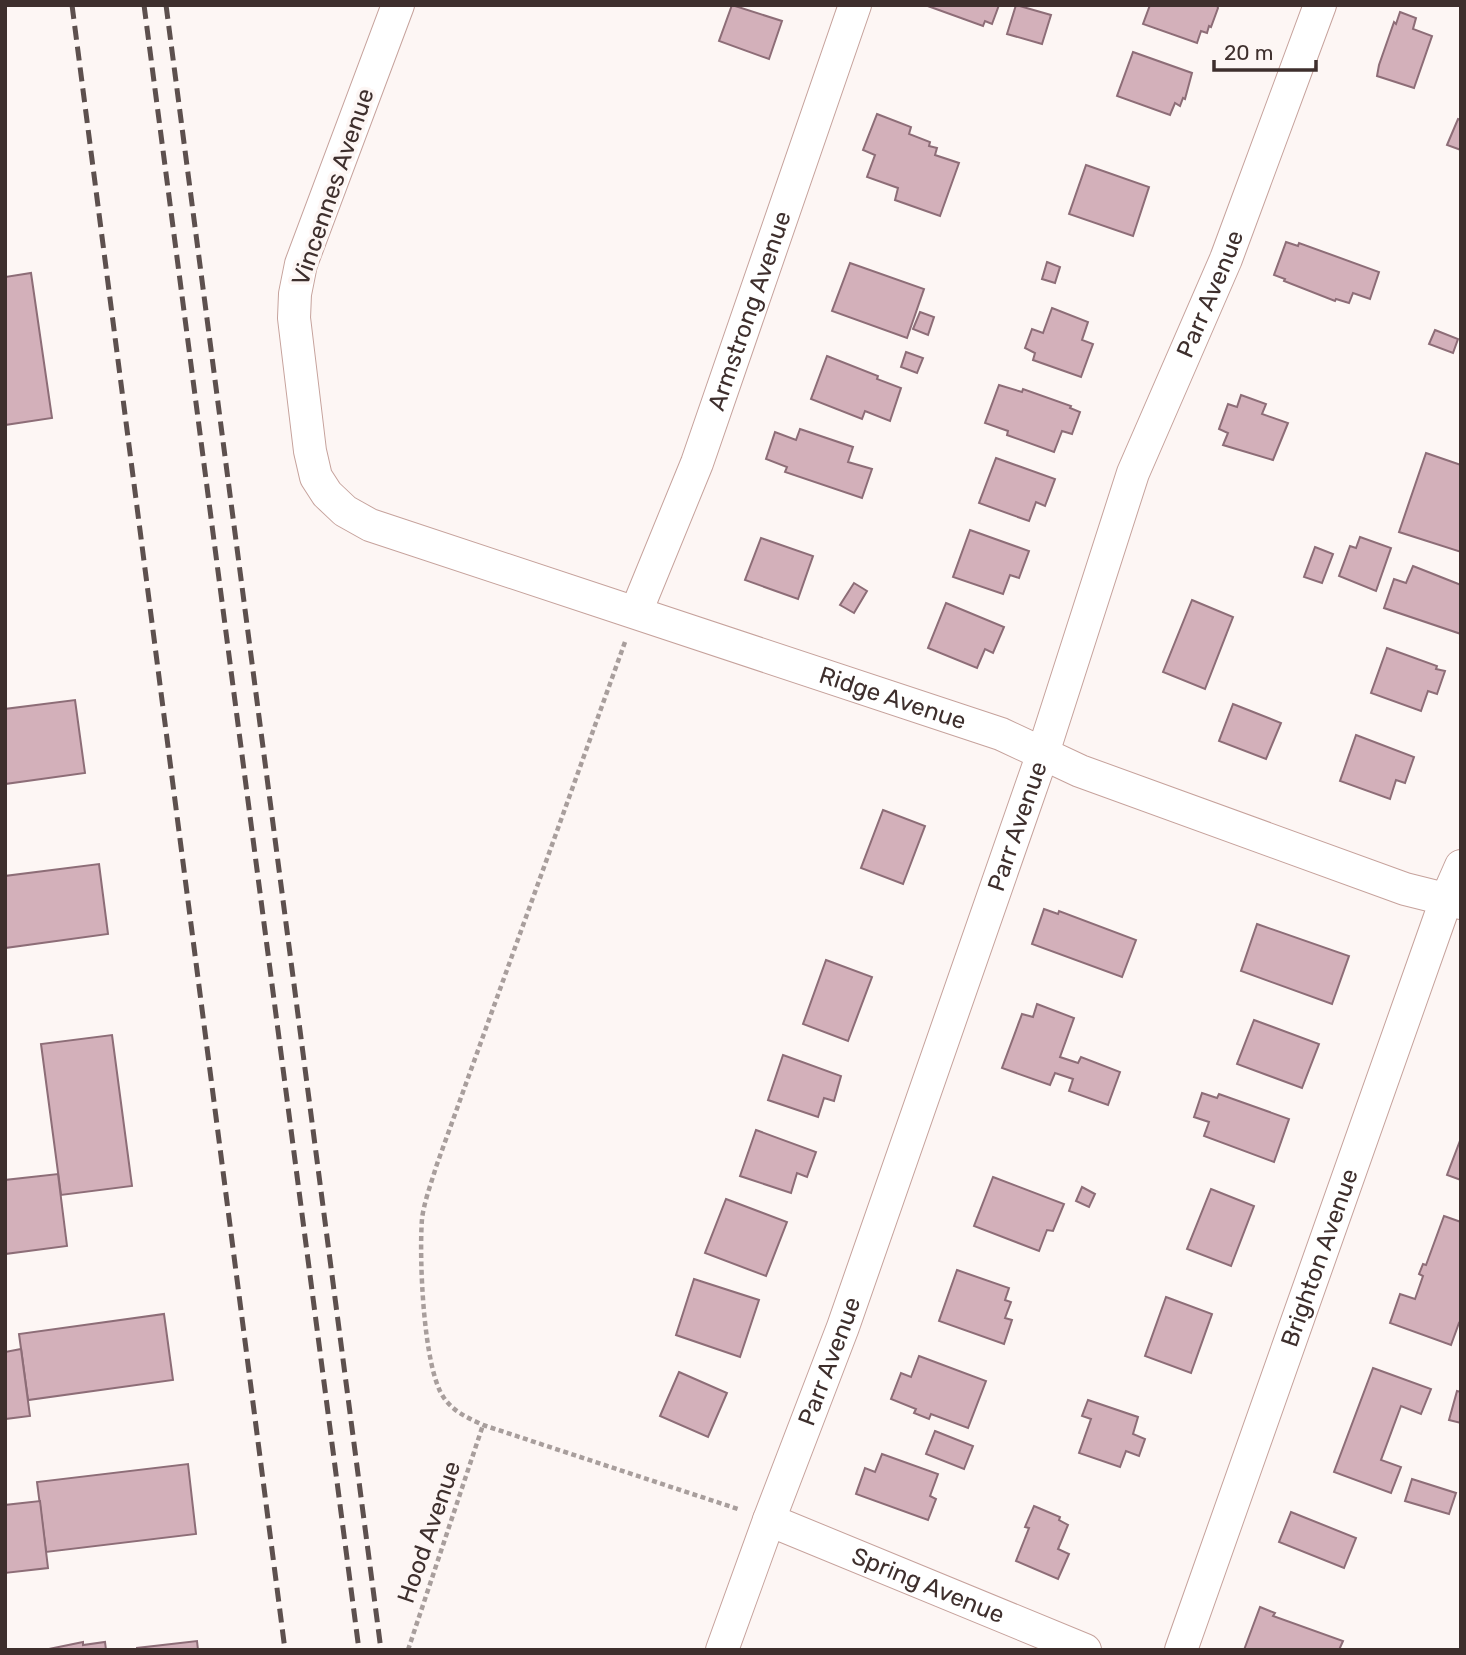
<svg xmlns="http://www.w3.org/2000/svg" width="1466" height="1655" font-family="Rubik,sans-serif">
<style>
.building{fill:#d3b0ba;stroke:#8d6d77;stroke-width:2}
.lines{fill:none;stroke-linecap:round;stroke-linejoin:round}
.minor-casing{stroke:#c6a29c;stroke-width:34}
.path{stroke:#a89e9c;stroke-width:4.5;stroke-dasharray:5 3.5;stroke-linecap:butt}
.minor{stroke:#fff;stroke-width:32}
.rail{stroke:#5d504e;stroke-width:5;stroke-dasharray:14 7;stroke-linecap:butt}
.labels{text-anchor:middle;stroke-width:7;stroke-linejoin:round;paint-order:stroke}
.street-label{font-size:24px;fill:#3e2f2d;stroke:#fdf6f4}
</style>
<rect width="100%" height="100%" fill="#fdf6f4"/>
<!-- building -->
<g class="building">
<polygon points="732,5 782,21 769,59 719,41"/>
<polygon points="925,5 999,5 992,24 985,21 983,26"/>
<polygon points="1016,5 1051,15 1042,44 1007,34"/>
<polygon points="1150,5 1217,5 1218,8 1211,27 1209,26 1207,33 1201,31 1197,43 1143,24"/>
<polygon points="1400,12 1416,18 1413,29 1432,36 1414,88 1377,76 1379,65 1394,22 1396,24"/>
<polygon points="1133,52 1192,73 1185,99 1183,98 1180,106 1175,103 1170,115 1117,96"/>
<polygon points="877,114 911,127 909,134 930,142 929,146 937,148 935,155 959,163 940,216 895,200 898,188 867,177 875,155 863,150"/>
<polygon points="1458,119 1461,120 1461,150 1447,145"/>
<polygon points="1086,165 1149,187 1133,236 1069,214"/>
<polygon points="1286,242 1298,246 1299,243 1379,272 1370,299 1353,293 1349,303 1336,299 1335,301 1284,281 1285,279 1274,275"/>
<polygon points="1047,262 1060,267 1055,283 1042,279"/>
<polygon points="850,263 924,289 907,338 832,311"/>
<polygon points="31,273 52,418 5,425 5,277"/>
<polygon points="1052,308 1088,322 1082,340 1093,344 1081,377 1033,360 1035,353 1025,348 1032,329 1043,333"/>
<polygon points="920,312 934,317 928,335 913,329"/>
<polygon points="1435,330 1458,339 1453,353 1429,344"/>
<polygon points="906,352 923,358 917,373 901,367"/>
<polygon points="827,356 878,376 877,379 901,388 890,421 865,411 862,419 811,399"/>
<polygon points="999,385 1022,392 1023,389 1071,406 1070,408 1080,412 1072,434 1062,431 1054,452 1007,435 1008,431 985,423"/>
<polygon points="1241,395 1266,404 1262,414 1288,423 1273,460 1223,445 1228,433 1219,429 1228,404 1237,407"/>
<polygon points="800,429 853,447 848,462 872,469 862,498 785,472 787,467 766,459 775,432 796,440"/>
<polygon points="1426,453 1461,465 1461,552 1399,532"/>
<polygon points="996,458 1055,479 1045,506 1036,502 1029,521 979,503"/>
<polygon points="970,530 1029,551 1019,578 1010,575 1003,594 953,577"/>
<polygon points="1360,537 1391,548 1376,591 1339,576 1350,546 1356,548"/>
<polygon points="761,538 813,556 798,599 745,580"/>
<polygon points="1315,547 1333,554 1322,583 1304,577"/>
<polygon points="1413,566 1461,585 1461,634 1384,608 1394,579 1406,583"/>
<polygon points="854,583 867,591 854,613 840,605"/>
<polygon points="1192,600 1233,617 1205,689 1163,672"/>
<polygon points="946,603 1004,627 993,653 985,649 977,668 928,648"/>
<polygon points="1387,648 1437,666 1436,669 1445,671 1437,694 1428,691 1421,711 1371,693"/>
<polygon points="75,700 85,773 5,784 5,709"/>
<polygon points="1233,704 1281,723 1266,759 1219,741"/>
<polygon points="1356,735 1414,757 1405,783 1396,780 1390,799 1340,781"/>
<polygon points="883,810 925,826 903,884 861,868"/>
<polygon points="99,864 108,934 5,948 5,876"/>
<polygon points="1044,909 1058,914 1059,911 1136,940 1122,977 1032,944"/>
<polygon points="1257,924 1349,956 1332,1004 1241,971"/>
<polygon points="826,960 872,977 848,1041 803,1024"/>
<polygon points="1037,1004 1074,1018 1060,1057 1078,1063 1081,1057 1120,1072 1108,1105 1069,1091 1073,1079 1055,1073 1050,1085 1002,1068 1022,1014 1033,1017"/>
<polygon points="1254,1020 1319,1044 1302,1088 1237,1064"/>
<polygon points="112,1035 132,1186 61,1195 41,1044"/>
<polygon points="783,1055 841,1076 834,1101 824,1098 818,1117 768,1100"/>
<polygon points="1202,1093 1217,1098 1219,1094 1289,1119 1274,1162 1204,1136 1209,1122 1194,1117"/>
<polygon points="756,1130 816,1152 807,1177 797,1173 791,1193 740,1176"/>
<polygon points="1461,1138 1461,1180 1447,1175"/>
<polygon points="58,1174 67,1246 5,1254 5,1180"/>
<polygon points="993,1177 1064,1204 1053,1231 1047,1230 1039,1251 974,1226"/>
<polygon points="1082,1187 1095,1194 1089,1207 1076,1201"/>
<polygon points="1211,1189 1254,1206 1231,1266 1187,1249"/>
<polygon points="726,1199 787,1222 766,1276 705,1253"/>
<polygon points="1444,1216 1461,1222 1461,1324 1459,1323 1451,1345 1390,1323 1400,1294 1415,1299 1423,1276 1419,1274 1423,1264 1426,1265"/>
<polygon points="957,1270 1009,1288 1005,1300 1011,1302 1005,1318 1012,1320 1004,1344 939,1321"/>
<polygon points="694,1279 759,1300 740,1357 676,1335"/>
<polygon points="1166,1297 1212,1314 1191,1373 1145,1356"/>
<polygon points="164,1314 173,1380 28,1400 19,1334"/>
<polygon points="21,1349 30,1416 5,1419 5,1352"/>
<polygon points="919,1356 986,1381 968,1428 931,1414 929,1419 914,1413 916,1409 891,1399 901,1373 911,1377"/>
<polygon points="1373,1368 1431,1389 1421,1414 1401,1406 1381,1460 1401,1467 1391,1493 1334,1472"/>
<polygon points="679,1372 727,1393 708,1437 660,1416"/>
<polygon points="1457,1391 1461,1392 1461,1423 1449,1420"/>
<polygon points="1088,1400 1138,1417 1133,1434 1145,1439 1139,1456 1126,1451 1120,1467 1079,1453 1091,1419 1082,1416"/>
<polygon points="935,1431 973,1446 964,1469 926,1454"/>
<polygon points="882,1454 938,1474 930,1496 936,1499 928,1520 856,1494 865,1468 875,1472"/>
<polygon points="188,1464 196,1534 46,1552 37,1482"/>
<polygon points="1412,1479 1456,1493 1449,1514 1405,1501"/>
<polygon points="40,1501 48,1568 5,1573 5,1505"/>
<polygon points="1034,1506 1060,1517 1059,1520 1068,1525 1058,1549 1069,1554 1058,1579 1016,1561 1029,1528 1025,1527"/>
<polygon points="1291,1512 1356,1538 1344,1568 1279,1542"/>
<polygon points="1260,1607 1275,1613 1273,1616 1343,1641 1339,1650 1244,1650"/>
<polygon points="197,1641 198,1650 137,1650 137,1648"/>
<polygon points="83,1642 83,1645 105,1642 106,1650 44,1650"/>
</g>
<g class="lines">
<!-- minor casing -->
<g class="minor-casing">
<g id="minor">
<path id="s1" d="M398,5L301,264L295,294L294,318L310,451L316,477L327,494L345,511L370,525L1001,734L1080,771L1405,889L1461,903"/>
<path id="s2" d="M636,612L697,463L855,5"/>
<path id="s3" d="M769,1520L1085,1650"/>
<path id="s4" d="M722,1650L769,1520L843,1327L1043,753L1133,473L1226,259L1320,5"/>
<path id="s5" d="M1181,1650L1446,900L1461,866"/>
</g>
</g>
<!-- path -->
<g class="path">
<path d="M625,642L436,1167C431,1184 424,1202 422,1219C419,1256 423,1369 444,1398C454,1412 468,1418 483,1425L738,1509"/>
<polyline points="408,1650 483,1425"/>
</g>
<!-- minor -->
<use href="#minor" class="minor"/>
<!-- rail -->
<g class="rail">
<polyline points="72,5 285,1650"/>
<polyline points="144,5 359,1650"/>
<polyline points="166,5 381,1650"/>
</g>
</g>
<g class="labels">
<!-- street labels -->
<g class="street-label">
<text transform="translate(333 187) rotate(-71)" y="8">Vincennes Avenue</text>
<text dy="8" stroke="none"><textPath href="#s4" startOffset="1442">Parr Avenue</textPath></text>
<text dy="8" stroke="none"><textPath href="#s2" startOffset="322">Armstrong Avenue</textPath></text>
<text dy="8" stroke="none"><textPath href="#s1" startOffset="1116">Ridge Avenue</textPath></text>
<text dy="8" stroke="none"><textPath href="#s4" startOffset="875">Parr Avenue</textPath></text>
<text dy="8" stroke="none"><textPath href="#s5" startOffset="416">Brighton Avenue</textPath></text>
<text dy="8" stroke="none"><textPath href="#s4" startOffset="308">Parr Avenue</textPath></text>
<text transform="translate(429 1532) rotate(-71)" y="8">Hood Avenue</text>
<text dy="8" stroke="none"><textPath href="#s3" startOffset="172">Spring Avenue</textPath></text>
</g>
</g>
<!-- border -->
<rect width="1466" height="1655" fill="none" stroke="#3e2f2d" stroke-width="14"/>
<!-- scale -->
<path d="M1214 60v10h102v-10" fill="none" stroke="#3e2f2d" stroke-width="3.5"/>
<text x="1224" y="60" font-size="21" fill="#3e2f2d" stroke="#fdf6f4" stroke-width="5" paint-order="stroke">20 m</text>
</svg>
